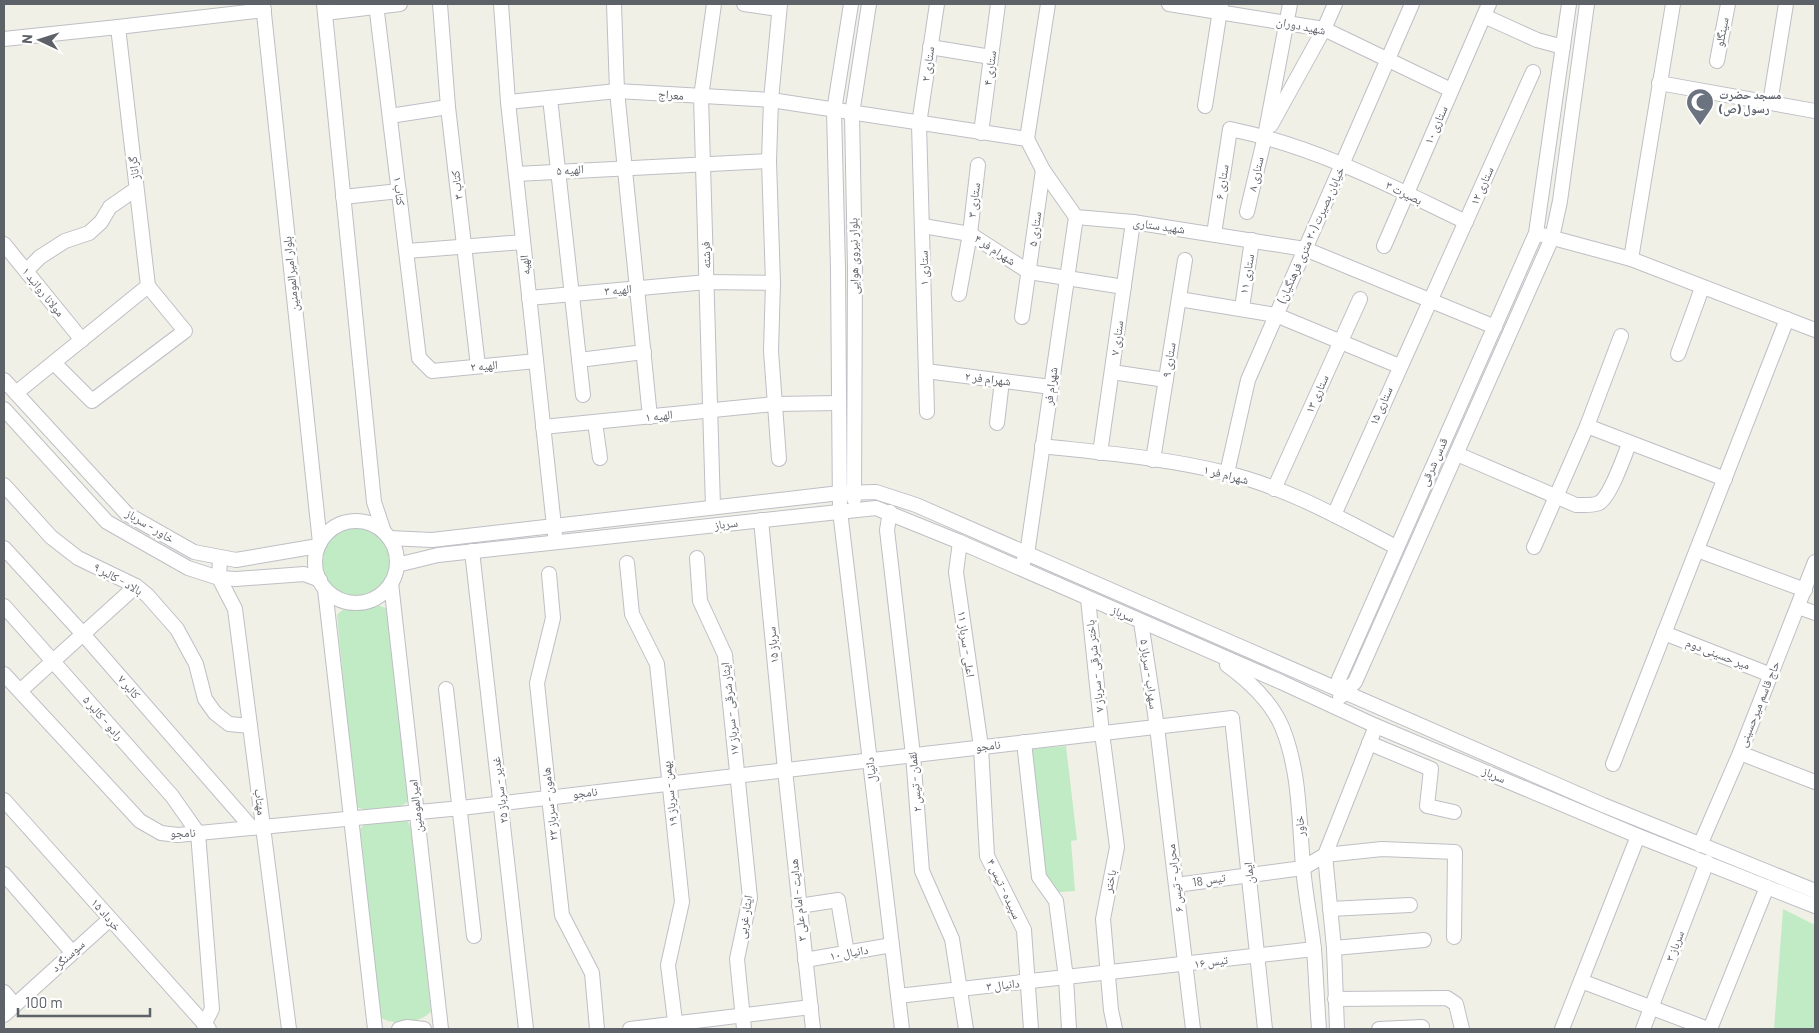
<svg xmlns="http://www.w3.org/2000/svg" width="1819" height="1033" font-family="Barlow,'Noto Naskh Arabic',sans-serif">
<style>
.green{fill:#c1ebc4}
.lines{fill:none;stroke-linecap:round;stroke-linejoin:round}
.minor-casing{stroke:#bebfc6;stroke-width:16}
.minor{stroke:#fff;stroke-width:14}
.labels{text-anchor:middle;stroke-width:5;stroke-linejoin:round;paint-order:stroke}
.street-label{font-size:12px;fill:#5d6168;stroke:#fff}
.worship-label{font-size:12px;font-weight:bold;fill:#5b616d;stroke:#fff;text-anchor:start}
</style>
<rect width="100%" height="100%" fill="#f1f0e6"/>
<!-- green -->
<g class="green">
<circle cx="356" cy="561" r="36"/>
<path d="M378,605L388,609L409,800C402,811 367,813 357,807L354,797L337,615L342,610L357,609Z"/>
<polygon points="1066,746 1077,840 1071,841 1075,891 1046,893 1029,749"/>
<path d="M401,819L407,820L412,830L431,1011C423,1023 391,1026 380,1017L378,1011L360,829L365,824Z"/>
<polygon points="1783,909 1815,925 1815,1029 1774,1029"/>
</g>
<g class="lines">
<!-- minor casing -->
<g class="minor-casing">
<g id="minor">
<polyline points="263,4 320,543"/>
<polyline points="324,4 374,502 384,532"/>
<polyline points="376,4 419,358 432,371 536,361"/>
<polyline points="440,4 448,107 478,366"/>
<polyline points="501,4 508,102 555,535"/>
<polyline points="614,4 617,91 650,417"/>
<polyline points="744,4 779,9"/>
<polyline points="851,4 834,111 838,269 840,511 902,1029"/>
<polyline points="1169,4 1324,29 1451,90"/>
<polyline points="325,13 400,4"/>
<polyline points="1484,16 1537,40 1563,47"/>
<polyline points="4,39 118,27"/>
<polyline points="930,47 991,57"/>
<polyline points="1717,61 1728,4"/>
<polyline points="1659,83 1815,111"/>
<polyline points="550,98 583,395"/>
<polyline points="508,102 617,91 771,100 1027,139 1043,170 1076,217 1133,222 1305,249 1495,327"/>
<polyline points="1770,103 1786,4"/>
<polyline points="1205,106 1221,4"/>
<polyline points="390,116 448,107"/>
<polyline points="1271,125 1324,29 1335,4"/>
<polyline points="981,133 998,4"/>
<polyline points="1027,139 1048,4"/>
<polyline points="516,174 769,161"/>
<polyline points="343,197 399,191"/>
<polyline points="1247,212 1265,136 1290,4"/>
<polyline points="923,226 970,234 1029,272 1124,287"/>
<path d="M1214,234L1230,129C1314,146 1389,185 1466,222"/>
<polyline points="1542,235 1631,259 1815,330"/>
<polyline points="4,244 82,340"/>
<polyline points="1384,246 1489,4"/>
<polyline points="407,251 523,242"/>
<polyline points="1631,259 1673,4"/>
<polyline points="26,271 40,257 65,241 89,233 101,222 110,207 136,189"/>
<polyline points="959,294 970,234 978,165"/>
<polyline points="529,298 707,282 773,283"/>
<polyline points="1179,299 1276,315 1399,366"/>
<polyline points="1242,308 1252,240"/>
<polyline points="1022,317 1043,170"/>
<polyline points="1678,354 1702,288"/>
<polyline points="579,360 644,352"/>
<polyline points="54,363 92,401 185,331 148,286"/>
<polyline points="926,371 1051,387"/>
<polyline points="1112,372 1166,380"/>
<polyline points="4,380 127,514 194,552 236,560 318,546"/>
<polyline points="16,393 148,286 118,27 264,10"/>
<polyline points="4,409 107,522 188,568 219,578 236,579 304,574 320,580"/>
<polyline points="927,412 919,124 937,4"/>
<polyline points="595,422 600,458"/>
<polyline points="997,423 1002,381"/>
<polyline points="1587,426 1725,479"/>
<polyline points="543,427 774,404 839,403"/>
<path d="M1042,446C1104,453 1166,458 1226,473C1286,487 1342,519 1396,547"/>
<polyline points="1100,453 1133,222"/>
<path d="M1457,454L1576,505C1583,505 1592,506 1599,503C1610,497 1624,457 1629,444"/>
<polyline points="779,459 771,351 773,283 769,161 771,100 780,4"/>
<polyline points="1153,460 1185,260"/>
<polyline points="1227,473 1248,380 1412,4"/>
<polyline points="4,485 51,537 78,558 136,586 147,595 177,629 196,664 205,699 215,713 229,724 250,726"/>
<polyline points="1274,489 1360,299"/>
<polyline points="854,499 855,268 852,114 869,4"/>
<polyline points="713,507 701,97 714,4"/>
<polyline points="890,512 887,530 913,755 922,871 952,939 966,1029"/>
<polyline points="1334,515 1533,72"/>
<polyline points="761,520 785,770 813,1029"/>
<circle cx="356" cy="562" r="41"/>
<polyline points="389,538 432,540 840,493 876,492 916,505 1603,805 1815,891"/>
<polyline points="960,542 956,572 981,747 987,856 1024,930 1031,1029"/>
<polyline points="1534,547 1587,426 1621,336"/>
<polyline points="4,548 83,634 252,828"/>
<polyline points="1697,550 1805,590"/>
<polyline points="472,551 526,1029"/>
<polyline points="697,558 700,601 725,655 750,898 737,959 744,1029"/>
<polyline points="220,559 219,578 235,609 289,1029"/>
<polyline points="1023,562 1027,554 1076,217"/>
<polyline points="627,563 632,614 657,664 682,902 668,965 676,1029"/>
<polyline points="397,565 438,555 876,508 960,542 1281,682 1376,726 1638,836 1815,906"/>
<polyline points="549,574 553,618 537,683 549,797 562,915 592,973 597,1029"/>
<polyline points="391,583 441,1029"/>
<polyline points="325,589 375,1029"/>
<polyline points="1088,599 1102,733 1117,847 1103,919 1111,1010 1115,1029"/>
<polyline points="4,606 172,796 198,833 212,1009 204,1025"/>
<polyline points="1798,607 1815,613"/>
<polyline points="1141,622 1157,727 1193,1029"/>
<polyline points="1664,633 1771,675"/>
<path d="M1227,665C1249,681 1271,701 1282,727C1300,771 1299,820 1303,866C1305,894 1311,921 1314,949C1316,976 1317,1003 1319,1029"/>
<polyline points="4,674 140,821 161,833 178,835 461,808 1232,718 1265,1029"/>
<polyline points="446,689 474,936"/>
<polyline points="20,691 136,586"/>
<polyline points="1343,692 1339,679 1536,233 1569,4"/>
<polyline points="1340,697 1355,682 1552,238 1560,201 1587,4"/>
<polyline points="1024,742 1039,877 1056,901 1066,978 1069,1029"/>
<polyline points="1369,743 1431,769 1427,806 1454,812"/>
<polyline points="1740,753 1815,782"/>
<polyline points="1613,764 1787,319"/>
<polyline points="4,800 209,1029"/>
<polyline points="1700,845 1740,753 1815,562"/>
<polyline points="4,874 72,952"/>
<polyline points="1176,885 1303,868 1325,855 1382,849 1455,852 1454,937"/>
<polyline points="799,906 838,900 847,953"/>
<polyline points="1330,909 1410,905"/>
<polyline points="1334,948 1424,940"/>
<polyline points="805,960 892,945"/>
<polyline points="1581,981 1708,1029"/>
<polyline points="4,992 15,1005"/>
<polyline points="898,996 1314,949"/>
<polyline points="1335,999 1447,998 1456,1004 1462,1029"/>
<polyline points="4,1015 110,919"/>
<polyline points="399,1029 407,1027 424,1029"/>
<polyline points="630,1029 811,1007"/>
<polyline points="1337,1029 1334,948 1325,855 1376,726"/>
<polyline points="1379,1029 1422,1027"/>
<polyline points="1562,1029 1638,836"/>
<polyline points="1643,1029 1707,862"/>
<polyline points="1710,1029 1767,887"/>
</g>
</g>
<!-- minor -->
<use href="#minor" class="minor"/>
</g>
<!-- icons -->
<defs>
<g id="mosque-pin" transform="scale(1.4375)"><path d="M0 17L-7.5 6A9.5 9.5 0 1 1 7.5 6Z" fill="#6b7280" stroke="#fff"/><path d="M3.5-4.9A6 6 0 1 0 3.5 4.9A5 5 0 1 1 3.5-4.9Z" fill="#fff"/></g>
</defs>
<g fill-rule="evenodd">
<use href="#mosque-pin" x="1700" y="102"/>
</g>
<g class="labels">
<!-- street labels -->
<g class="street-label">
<text transform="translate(1301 26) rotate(11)" y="4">شهید دوران</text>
<text transform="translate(1722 32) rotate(-79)" y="4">سینگلو</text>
<text transform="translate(928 64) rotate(-82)" y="4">ستاری ۲</text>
<text transform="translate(990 68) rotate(-82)" y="4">ستاری ۴</text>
<text transform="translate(671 95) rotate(4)" y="4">معراج</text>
<text transform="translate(1436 125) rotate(-66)" y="4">ستاری ۱۰</text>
<text transform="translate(134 168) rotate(-97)" y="4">گراناز</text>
<text transform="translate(570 170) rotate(-4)" y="4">الهیه ۵</text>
<text transform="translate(1256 174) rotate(-77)" y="4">ستاری ۸</text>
<text transform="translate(1222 182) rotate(-81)" y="4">ستاری ۶</text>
<text transform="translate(457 185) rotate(-97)" y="4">کتاب ۳</text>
<text transform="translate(1482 186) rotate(-66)" y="4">ستاری ۱۲</text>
<text transform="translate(399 191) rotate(83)" y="4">کتاب ۱</text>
<text transform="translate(1404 193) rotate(26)" y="4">بصیرت ۳</text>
<text transform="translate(974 200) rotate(-83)" y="4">ستاری ۳</text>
<text transform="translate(1159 226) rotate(8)" y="4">شهید ستاری</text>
<text transform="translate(1035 229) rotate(-82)" y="4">ستاری ۵</text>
<text transform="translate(1311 235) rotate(-66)" y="4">خیابان بصیرت (۲۰ متری فرهنگیان)</text>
<text transform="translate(995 250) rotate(33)" y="4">شهرام فر ۴</text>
<text transform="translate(706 255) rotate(-92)" y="4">فرشته</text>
<text transform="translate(854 256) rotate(-91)" y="4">بلوار نیروی هوایی</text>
<text transform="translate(525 265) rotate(-96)" y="4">الهیه</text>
<text transform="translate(924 268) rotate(-91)" y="4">ستاری ۱</text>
<text transform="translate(291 274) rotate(-96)" y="4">بلوار امیرالمومنین</text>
<text transform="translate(1247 274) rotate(-81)" y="4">ستاری ۱۱</text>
<text transform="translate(618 290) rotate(-5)" y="4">الهیه ۳</text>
<text transform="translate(43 292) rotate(51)" y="4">مولانا روانبد ۱</text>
<text transform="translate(1117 338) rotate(-82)" y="4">ستاری ۷</text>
<text transform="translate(1169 360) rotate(-81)" y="4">ستاری ۹</text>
<text transform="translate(484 366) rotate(-5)" y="4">الهیه ۲</text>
<text transform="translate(988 379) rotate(7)" y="4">شهرام فر ۲</text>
<text transform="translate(1051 386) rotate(-82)" y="4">شهرام فر</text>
<text transform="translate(1317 394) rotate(-66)" y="4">ستاری ۱۳</text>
<text transform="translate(1381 406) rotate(-66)" y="4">ستاری ۱۵</text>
<text transform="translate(659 416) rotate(-6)" y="4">الهیه ۱</text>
<text transform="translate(1434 462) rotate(-66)" y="4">قدس شرقی</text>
<text transform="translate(1226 475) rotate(14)" y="4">شهرام فر ۱</text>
<text transform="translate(726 524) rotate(-7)" y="4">سرباز</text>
<text transform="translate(150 526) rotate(31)" y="4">خاور - سرباز</text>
<text transform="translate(118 579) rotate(29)" y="4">بالاد - کالبر ۹</text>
<text transform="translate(1123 614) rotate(24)" y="4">سرباز</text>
<text transform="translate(966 644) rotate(82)" y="4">اعلی - سرباز ۱۱</text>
<text transform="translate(773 645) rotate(-95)" y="4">سرباز ۱۵</text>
<text transform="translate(1718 654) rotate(21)" y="4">میر حسینی دوم</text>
<text transform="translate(1095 666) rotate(-96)" y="4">باختر شرقی - سرباز ۷</text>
<text transform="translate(1149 674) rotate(82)" y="4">سهراب - سرباز ۵</text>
<text transform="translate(129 687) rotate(49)" y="4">کالبر ۷</text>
<text transform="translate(1759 704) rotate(-68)" y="4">حاج قاسم میرحسینی</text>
<text transform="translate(730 709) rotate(-96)" y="4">ایثار شرقی - سرباز ۱۷</text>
<text transform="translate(103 718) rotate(49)" y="4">رادو - کالبر ۵</text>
<text transform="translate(988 746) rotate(-7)" y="4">نامجو</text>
<text transform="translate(871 770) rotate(-97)" y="4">دانیال</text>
<text transform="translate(1494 775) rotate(23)" y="4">سرباز</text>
<text transform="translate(915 782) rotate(-95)" y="4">لقمان - تیس ۲</text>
<text transform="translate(500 790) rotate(-97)" y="4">غدیر - سرباز ۲۵</text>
<text transform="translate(585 793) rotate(-7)" y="4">نامجو</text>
<text transform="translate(670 794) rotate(-96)" y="4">بهمن - سرباز ۱۹</text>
<text transform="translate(260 802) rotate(83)" y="4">مهتاب</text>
<text transform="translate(550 804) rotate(-96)" y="4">هامون - سرباز ۲۳</text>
<text transform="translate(416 806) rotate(-96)" y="4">امیرالمومنین</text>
<text transform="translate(1300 826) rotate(-94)" y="4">خاور</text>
<text transform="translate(183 833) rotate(-1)" y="4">نامجو</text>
<text transform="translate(1249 873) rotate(-96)" y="4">ایمان</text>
<text transform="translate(1175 878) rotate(-97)" y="4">محراب - تیس ۶</text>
<text transform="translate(1209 880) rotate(-9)" y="4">تیس 18</text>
<text transform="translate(1110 881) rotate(-78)" y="4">باختر</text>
<text transform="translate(1004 889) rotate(65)" y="4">سپیده - تیس ۴</text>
<text transform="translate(798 900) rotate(-96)" y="4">هدایت - امام علی ۳</text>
<text transform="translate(106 915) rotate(49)" y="4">۱۵ خرداد</text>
<text transform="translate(745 917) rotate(-81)" y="4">ایثار غربی</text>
<text transform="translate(1675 946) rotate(-69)" y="4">سرباز ۳</text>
<text transform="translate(849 953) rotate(-10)" y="4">دانیال ۱۰</text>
<text transform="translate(68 956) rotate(-42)" y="4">سوسنگرد</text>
<text transform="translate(1211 962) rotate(-8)" y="4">تیس ۱۶</text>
<text transform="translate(1003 985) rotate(-6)" y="4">دانیال ۳</text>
</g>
<!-- worship labels -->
<g class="worship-label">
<text x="1719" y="99">مسجد حضرت<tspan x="1719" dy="14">رسول (ص)</tspan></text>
</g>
</g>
<!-- border -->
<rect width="1819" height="1033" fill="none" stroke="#5d6168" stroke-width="10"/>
<!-- north arrow -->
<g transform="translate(40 40) rotate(274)" stroke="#ffffff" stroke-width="4" paint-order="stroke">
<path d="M0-4L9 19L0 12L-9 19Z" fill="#5d6168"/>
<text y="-8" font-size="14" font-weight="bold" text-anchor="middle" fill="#5d6168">N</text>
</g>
<!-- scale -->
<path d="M18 1008v8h132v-8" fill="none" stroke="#5d6168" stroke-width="2.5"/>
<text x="25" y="1008" font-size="15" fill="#5d6168" stroke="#ffffff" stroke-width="4" paint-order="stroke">100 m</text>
</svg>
